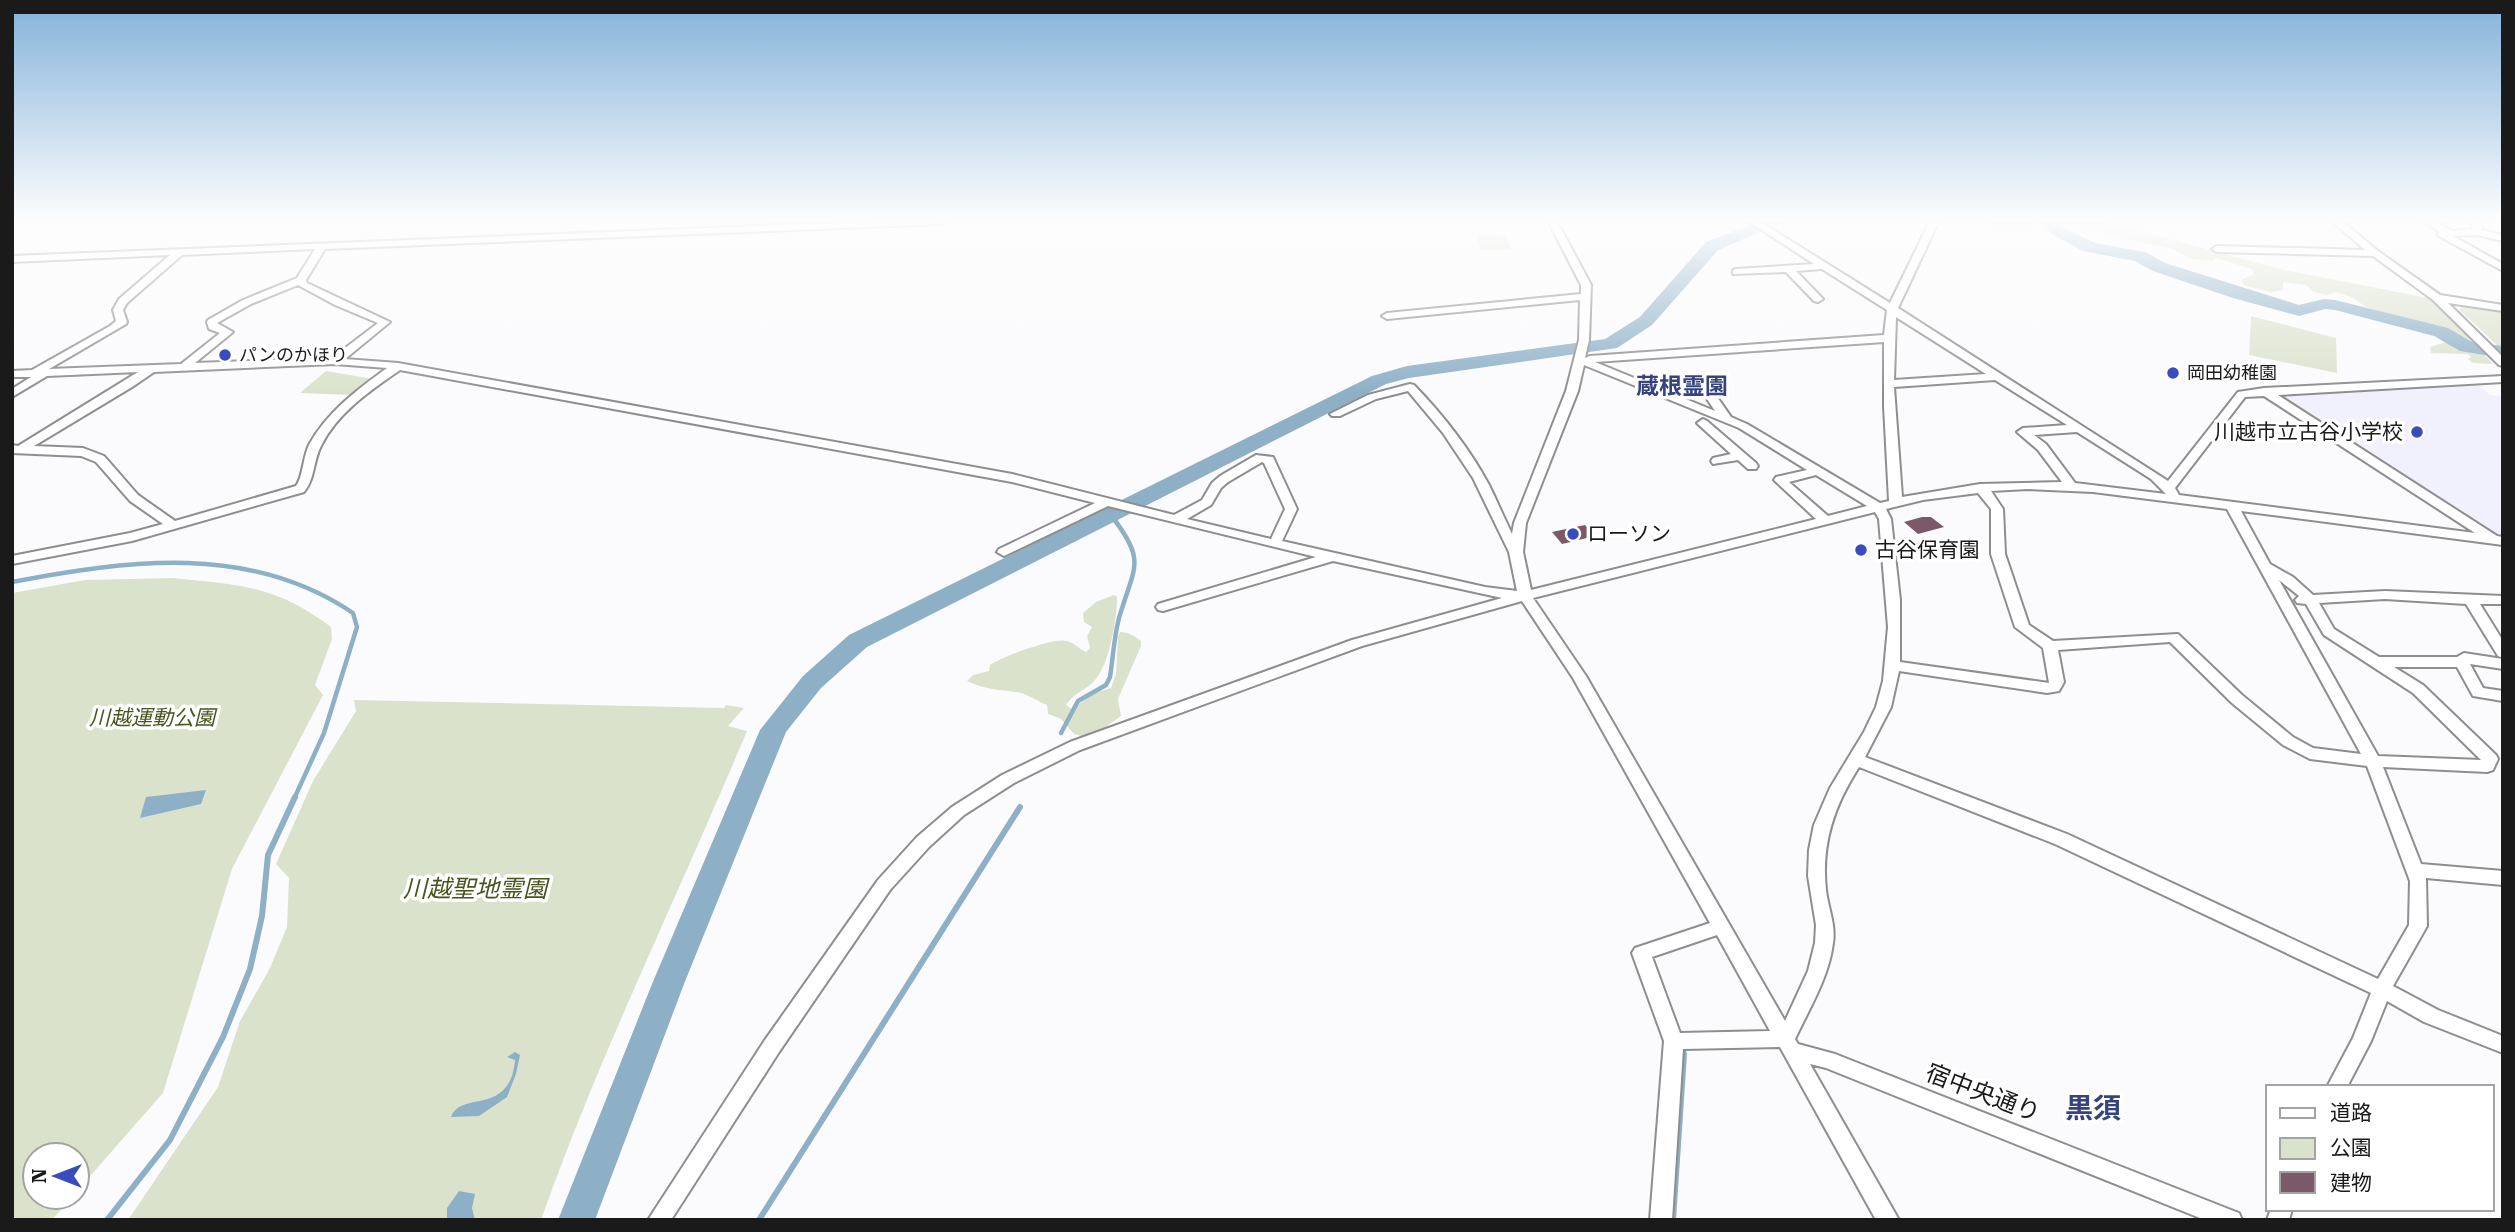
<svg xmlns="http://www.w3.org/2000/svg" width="2515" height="1232" font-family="'Roboto Serif','Noto Sans JP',serif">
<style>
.education{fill:#f1f0fd}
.green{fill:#dbe2cc}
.water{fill:#8db0c7}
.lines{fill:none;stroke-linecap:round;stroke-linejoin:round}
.stream-far1{stroke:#8db0c7;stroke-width:4.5}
.stream{stroke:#8db0c7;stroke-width:6}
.river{fill:#8db0c7;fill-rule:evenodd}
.building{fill:#7b5969}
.minor-casing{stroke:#8e8e90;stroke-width:4}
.minor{fill:#fff;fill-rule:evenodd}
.poi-dot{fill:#394cbe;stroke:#fff;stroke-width:2.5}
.labels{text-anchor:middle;stroke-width:7;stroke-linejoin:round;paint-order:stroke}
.far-poi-label{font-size:18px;fill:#1a1a1b;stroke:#fff;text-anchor:start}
.poi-label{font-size:21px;fill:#1a1a1b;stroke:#fff;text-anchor:start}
.park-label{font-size:21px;font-style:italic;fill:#48551e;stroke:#fff}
.neighbourhood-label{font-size:23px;font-weight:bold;fill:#35437e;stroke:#fff}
.near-park-label{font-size:24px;font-style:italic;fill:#48551e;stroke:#fff}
.near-street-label{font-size:24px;fill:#1a1a1b;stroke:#fff}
.near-neighbourhood-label{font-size:28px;font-weight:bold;fill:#35437e;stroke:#fff}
</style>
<rect width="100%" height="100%" fill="#fbfbfd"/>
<!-- education -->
<polygon class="education" points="2476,383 2490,395 2503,396 2503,535 2492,534 2272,392"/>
<!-- green -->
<g class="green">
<polygon points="1984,221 2103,221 2280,269 2428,298 2437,303 2493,364 2473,363 2468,359 2471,357 2468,354 2431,353 2430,347 2446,342 2446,338 2434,328 2366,307 2353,298 2336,292 2327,295 2314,292 2306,285 2283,282 2283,290 2272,292 2245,286 2241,280 2254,274 2252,269 2216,258 2212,261 2191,259 2173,249 2121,238 2078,225 2042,222 2031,229 2018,232 1995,227"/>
<polygon points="1476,234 1506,235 1511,249 1481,250"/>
<path d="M2464,305L2503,310V351C2490,338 2474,323 2459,310Z"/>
<polygon points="2251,316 2336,338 2337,373 2249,355"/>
<polygon points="326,371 373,379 352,395 300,393"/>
<path d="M173,578C240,585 275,585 331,627L332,639L315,685L323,695L232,869L163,1093L77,1191V1155H35V1197H72L52,1220H12V593L85,580Z"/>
<path d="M1114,595L1117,597C1117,618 1110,663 1095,680C1086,691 1074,692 1066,705L1072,709L1094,693L1111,688L1116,674L1118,637L1120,632C1128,632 1135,636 1141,641V646L1118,699L1121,716L1100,731L1081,736L1074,734L1061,719L1048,714L1047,705C1039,702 1024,692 1016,692C1000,690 983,689 967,681L973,675L989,671L990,665C1002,657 1053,637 1067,641C1073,642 1080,649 1086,652L1090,648L1087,636L1092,627L1084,622L1083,613L1096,602Z"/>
<path d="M354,700L724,708L726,705L744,708L728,726L747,731C679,894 600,1053 541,1220H128L218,1087L240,1021L269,970L287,927L289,878L276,864L313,781L356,711Z"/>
</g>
<!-- water -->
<g class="water">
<polygon points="206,790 201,804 140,818 146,797"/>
<path d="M515,1052L520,1055L516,1074L507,1097L479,1116L451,1117C461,1090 510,1117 515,1060L507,1057Z"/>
<polygon points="459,1191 475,1194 472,1208 475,1220 447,1219 447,1208"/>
</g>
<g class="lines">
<!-- stream-far1 -->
<g class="stream-far1">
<path d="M12,582C128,560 250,543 353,613L357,627L324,733L294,799"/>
<path d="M1061,733L1078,701L1106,685L1110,677C1113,658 1114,637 1119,618C1134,566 1148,562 1110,514"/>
</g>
<!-- stream -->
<g class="stream">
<polyline points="107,1220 170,1140 223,1037 250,969 262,916 268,855 295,797"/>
<polyline points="759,1220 1020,807"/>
<polyline points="1673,1220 1684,1054 1681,1047"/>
</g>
<!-- river -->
<g class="river">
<polygon points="1760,221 1781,221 1779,224 1718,250 1652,325 1617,348 1409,378 1386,384 867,647 821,688 786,732 684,984 595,1220 558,1220 652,984 760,730 803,676 849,635 1372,376 1407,366 1605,339 1640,317 1706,242"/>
<polygon points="2041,221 2057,221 2064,228 2095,243 2145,252 2165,263 2299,305 2324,299 2335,300 2448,328 2472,342 2503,346 2503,358 2460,351 2434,336 2335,310 2325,309 2299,316 2233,298 2153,271 2135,261 2083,251 2052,234"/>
</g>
</g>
<!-- building -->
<g class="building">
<polygon points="1922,517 1931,517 1944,527 1918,534 1904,522"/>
<polygon points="1585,525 1595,536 1562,544 1552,532"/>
</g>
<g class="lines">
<!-- minor casing -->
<g class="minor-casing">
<g id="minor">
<path d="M884,221H946L941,224L325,249L306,280L307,283L390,322L345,359L398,363L1012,474L1174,515L1202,500L1212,483L1220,476L1256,455L1273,457L1297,509L1282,541L1485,587L1517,591L1509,552L1473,478L1443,433L1408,391L1376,399L1340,416H1332L1330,414L1368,395L1410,384L1414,385C1443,415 1469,448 1489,485C1497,501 1504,518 1512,534L1514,523L1566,391L1579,340L1580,300L1387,319L1382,316L1387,313L1581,294V285L1548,221H1557L1591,285L1589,340L1585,358L1590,356L1884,335L1887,310L1822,269L1796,271L1823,299L1818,302L1814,301L1786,272L1733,274V270L1736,269L1814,264L1748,221H1759L1890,303L1930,221H1939L1898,308L2168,481L2238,392L2264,388L2503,376V382L2278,395L2497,536L2503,537V545L2241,511L2270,564L2293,577L2313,595L2385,591L2503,596V604H2480L2503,641V658L2498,656L2466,604L2385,599L2319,603L2334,629L2379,657H2457L2464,653L2503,659V669L2470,664L2483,688L2503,691V701L2473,696L2457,667H2394L2423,685L2496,755L2498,759L2493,770L2487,772L2383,767L2421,864L2503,871V885L2426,878L2427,926L2393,986L2438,1010L2503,1036V1053L2424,1022L2387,1001L2371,1041L2347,1087H2327L2353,1038L2371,993L2055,844L1859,767C1834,806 1821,844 1826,890C1828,908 1836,925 1833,943C1829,977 1809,1009 1795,1039L1798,1044L1835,1054L2231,1210L2239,1213L2242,1220H2205L1826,1068L1810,1064L1899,1220H1876L1780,1047L1683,1049L1672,1220H1650L1664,1041L1632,953L1635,948L1710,923L1573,678L1522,601L1362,646L1080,750L1014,783L964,815L929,847L890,890L779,1052L671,1220H648L765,1040L878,880L917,837L952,807L1002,775L1070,742L1352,640L1502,598L1333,561L1163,611L1158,610L1156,607L1158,604L1316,557L1108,506L1004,556L997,552L999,549L1095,503L1012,482L400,370C371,390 337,413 321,446C313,461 315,479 304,492L132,541L12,564V556L130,533L163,524L130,501L96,462L81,456L12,453V445L18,446L138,372L47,376L12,397V389L31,377H12V371L32,370L110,326L116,321L113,310L119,299L170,255L12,262V256ZM315,249L297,278L243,300L208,320L207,322L209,329L220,333L181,364L49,369L126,324L127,322L123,310L127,303L182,255ZM298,285L335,305L378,323L332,358L195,363L233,332L217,323L251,304ZM1896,317L1986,374L1894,380ZM1884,342V406L1889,501L1880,503L1747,424L1731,417L1715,394L1711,393L1705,396L1715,411L1595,362ZM335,364L387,368C358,389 327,412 309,445C303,457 303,477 296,486L175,521L138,495L104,456L83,448L34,446L132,387L154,372ZM1584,365L1739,428L1807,470L1776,477L1774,480L1816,519L1531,590L1523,552L1526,523L1578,391ZM1995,380L2067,425L2023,428L2017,432L2038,450L2062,482L1980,484L1902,497L1894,387ZM2264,396L2475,533L2179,495L2175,488L2245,397ZM2077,432L2151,479L2166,494L2075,483L2046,444L2034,435ZM1262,462L1264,463L1285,509L1271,539L1187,519L1211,505L1221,488L1228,482ZM1816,475L1867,506L1828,516L1789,482ZM2028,489L2093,492L2227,509L2361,754L2313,748L2293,737L2242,695L2178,634L2053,641L2029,625L2005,554L2003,509L1991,491ZM1978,493L1991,509V554L2015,627L2043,648L2049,683L1900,662V600L1891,519L1886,509L1923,500ZM1875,512L1879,519L1888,627L1883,681L1876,707L1864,732L1830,788L1814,825L1809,850L1808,876L1816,925L1815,943L1808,971L1785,1021L1586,676L1533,598ZM2279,580L2299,596L2295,600L2297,603L2306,604L2324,635L2413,693L2481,760L2378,756ZM2170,642L2232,703L2283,745L2310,759L2367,766L2410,881L2409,925L2378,979L2067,834L1865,757L1891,707L1899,671L2047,693L2059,691L2064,682L2058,650ZM1717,935L1770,1031L1680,1033L1652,957Z"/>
<polygon points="2332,221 2342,221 2378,251 2440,295 2503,305 2503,311 2448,303 2503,357 2503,366 2499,365 2433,300 2373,256 2217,252 2212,249 2217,246 2365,250"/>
<polygon points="2423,221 2434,221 2452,231 2472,229 2472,221 2480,221 2482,230 2503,235 2503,241 2477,235 2453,236 2503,264 2503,271 2439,236 2437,234 2440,232"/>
<polygon points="1703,419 1707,421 1756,463 1758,466 1756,469 1748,469 1738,460 1713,464 1711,461 1713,458 1731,454 1699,425 1697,423"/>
<polygon points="2271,1209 2292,1209 2289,1220 2267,1220"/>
</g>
</g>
<!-- minor -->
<use href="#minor" class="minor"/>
</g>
<!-- sky -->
<linearGradient id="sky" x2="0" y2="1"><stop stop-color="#83b2db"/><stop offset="0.56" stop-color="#fdfdfe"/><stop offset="1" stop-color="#fdfdfe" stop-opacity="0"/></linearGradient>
<rect width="2515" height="393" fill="url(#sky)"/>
<!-- markers -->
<g class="poi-dot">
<circle cx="225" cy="355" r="7"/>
<circle cx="2173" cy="373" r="7"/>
<circle cx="2417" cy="432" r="7"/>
<circle cx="1573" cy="534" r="7"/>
<circle cx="1861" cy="550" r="7"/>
</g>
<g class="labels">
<!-- far-poi labels -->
<g class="far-poi-label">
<text x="239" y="361">パンのかほり</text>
<text x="2187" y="379">岡田幼稚園</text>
</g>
<!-- poi labels -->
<g class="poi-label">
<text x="2403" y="439" text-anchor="end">川越市立古谷小学校</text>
<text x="1587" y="541">ローソン</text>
<text x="1875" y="557">古谷保育園</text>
</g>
<!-- park labels -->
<g class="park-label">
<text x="152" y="725">川越運動公園</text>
</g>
<!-- neighbourhood labels -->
<g class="neighbourhood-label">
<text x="1682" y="394">蔵根霊園</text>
</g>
<!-- near-park labels -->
<g class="near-park-label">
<text x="475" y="897">川越聖地霊園</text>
</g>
<!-- near-street labels -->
<g class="near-street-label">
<text transform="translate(1983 1093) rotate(21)" y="8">宿中央通り</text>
</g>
<!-- near-neighbourhood labels -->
<g class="near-neighbourhood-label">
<text x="2093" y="1118">黒須</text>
</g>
</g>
<!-- border -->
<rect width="2515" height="1232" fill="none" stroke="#1a1a1b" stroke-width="28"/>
<!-- legend -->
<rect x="2266" y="1085" width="228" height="126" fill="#ffffff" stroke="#a3a3a4" stroke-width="2"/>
<rect x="2280" y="1108" width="35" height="10" fill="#ffffff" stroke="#a3a3a4" stroke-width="2"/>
<text x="2330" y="1120" font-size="21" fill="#1a1a1b">道路</text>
<rect x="2280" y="1138" width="35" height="21" fill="#dbe2cc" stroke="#a3a3a4" stroke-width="2"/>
<text x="2330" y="1155" font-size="21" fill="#1a1a1b">公園</text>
<rect x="2280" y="1172" width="35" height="21" fill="#7b5969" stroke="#a3a3a4" stroke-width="2"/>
<text x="2330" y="1190" font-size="21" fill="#1a1a1b">建物</text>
<!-- north arrow -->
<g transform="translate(56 1176) rotate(270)"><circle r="33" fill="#ffffff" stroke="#a3a3a4" stroke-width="2"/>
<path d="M0-5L12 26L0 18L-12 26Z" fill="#394cbe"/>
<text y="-10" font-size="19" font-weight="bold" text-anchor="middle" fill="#1a1a1b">N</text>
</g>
</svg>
